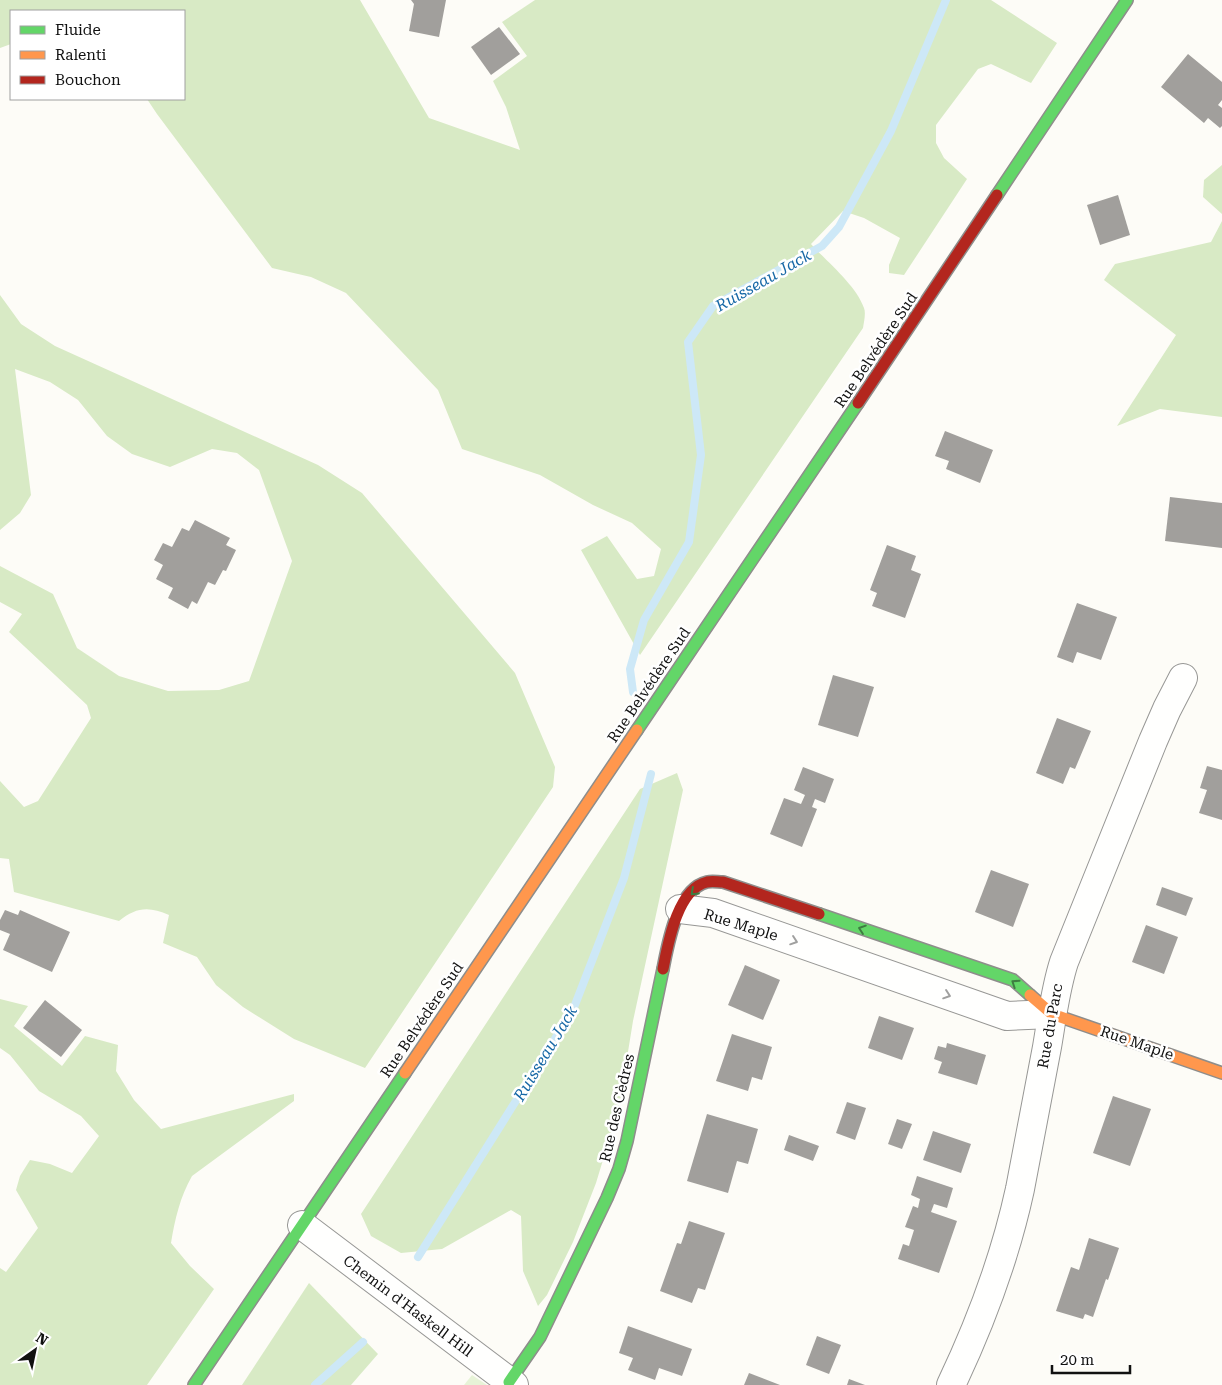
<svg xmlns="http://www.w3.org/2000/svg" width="1222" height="1385" font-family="'Roboto Serif',serif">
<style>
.green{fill:#e7f3d7}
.forest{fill:#d8eac5}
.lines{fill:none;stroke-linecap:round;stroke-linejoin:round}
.stream{stroke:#cde8f7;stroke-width:8}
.building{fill:#a19f9c}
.street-casing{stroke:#979795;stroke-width:30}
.fast-casing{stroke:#8e8d8b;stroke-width:14}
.slow-casing{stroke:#8e8d8b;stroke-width:14}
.jam-casing{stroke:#8e8d8b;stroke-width:14}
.street{stroke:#fffffe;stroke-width:28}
.fast{stroke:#63d668;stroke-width:11}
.slow{stroke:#ff974d;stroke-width:11}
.jam{stroke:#b3261e;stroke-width:11}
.oneway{stroke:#3e7d41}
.oneway2{stroke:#a0a09f}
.labels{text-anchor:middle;stroke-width:5;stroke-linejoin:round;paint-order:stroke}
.street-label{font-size:15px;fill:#111;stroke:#fff}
.water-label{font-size:16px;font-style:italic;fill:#1768a6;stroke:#fff}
</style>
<rect width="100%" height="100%" fill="#fdfcf7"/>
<!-- green -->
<polygon class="green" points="472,1375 487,1385 464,1385"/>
<!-- forest -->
<g class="forest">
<path d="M0,0H360L429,118L520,150L506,107L493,81L527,56L502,22L535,0H991L1057,43L1031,83L991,64L978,69L936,125V143L944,158L967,179L904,275L889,273V265L900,238L864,218L843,211L811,244C827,262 856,285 864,308C866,313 864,322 863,328L640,655L581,550L607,536L637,579L654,576L661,549L632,523L593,505L540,475L462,449L438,390L346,293L311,277L272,268L157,114L147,99H184V11H11V44L0,48Z"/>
<polygon points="1222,165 1222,214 1203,197 1204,180"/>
<polygon points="1222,221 1222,417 1160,409 1117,426 1176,335 1104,280 1115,264 1211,242"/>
<path d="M0,295L21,324L55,346L318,465L362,493L515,673L555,767L553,787L365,1068L294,1039L243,1007L216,985L197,957L163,943L169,915C149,906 136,907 119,921L14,892L9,859L0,858V781L24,807L38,801L91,718L87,705L9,632L22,614L0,602V566L53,594L77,648L119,676L168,691L219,690L249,681L292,561L259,470L237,453L212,449L170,467L132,454L107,436L78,400L50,382L15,369L31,495L20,513L0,530Z"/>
<polygon points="677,773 683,790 633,1021 619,1107 596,1183 573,1242 547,1295 538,1306 523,1271 521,1216 511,1210 442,1249 401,1253 371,1236 361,1214 640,789"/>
<path d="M0,999L28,1006L14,1026L62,1066L85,1036L118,1045L116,1071L134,1100L161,1129L294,1094V1101L192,1176C180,1197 175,1219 171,1243L190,1266L214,1289L147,1385H0V1268L6,1272L38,1228L16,1190L20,1176L30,1160L50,1164L72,1173L99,1136L81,1116L39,1091L10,1055L0,1048Z"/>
<polygon points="309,1283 378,1354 351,1385 242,1385"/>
</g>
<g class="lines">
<!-- stream -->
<g class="stream">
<polyline points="633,692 630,669 644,620 689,542 701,455 688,342 713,306 822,246 839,227 891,131 946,0"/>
<polyline points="418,1257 573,1010 624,878 651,774"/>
<polyline points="315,1385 363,1342"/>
</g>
</g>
<!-- building -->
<g class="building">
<polygon points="411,0 446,0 439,37 409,31 414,4"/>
<polygon points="499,27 520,54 491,75 471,47"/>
<polygon points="1188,54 1222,82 1222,100 1218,105 1222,108 1222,126 1220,128 1208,118 1204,123 1161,87"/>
<polygon points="1118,195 1130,235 1100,245 1087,205"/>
<polygon points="945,431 993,450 980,483 946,469 949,461 935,456"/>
<polygon points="1170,497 1222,503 1222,548 1165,541"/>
<polygon points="195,520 230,538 226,545 236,550 226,571 223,570 215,585 208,582 197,604 192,601 188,609 168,598 173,588 156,579 163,565 154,560 163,543 172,547 182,528 189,531"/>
<polygon points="887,545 916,556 911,570 921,574 905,618 872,606 877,593 870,590"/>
<polygon points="1077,603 1117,617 1101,660 1077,652 1073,663 1057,657"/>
<polygon points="833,675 874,687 858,737 818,725"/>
<polygon points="1057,718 1091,731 1075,769 1070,767 1063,784 1036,773"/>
<polygon points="1207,766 1222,770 1222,820 1199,813 1207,790 1200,788"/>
<polygon points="803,767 834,779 825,803 815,799 812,807 817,809 802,847 770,834 784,798 801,804 805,795 794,790"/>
<polygon points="991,870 1029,884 1013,927 975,912"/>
<polygon points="1162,887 1193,898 1186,916 1156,905"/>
<polygon points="5,910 18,915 20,910 70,932 52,972 3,950 10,934 0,930 0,920"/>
<polygon points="1146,925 1178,937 1164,974 1132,962"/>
<polygon points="745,965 780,980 763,1020 728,1005"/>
<polygon points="45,1000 82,1030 61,1057 23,1028"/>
<polygon points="879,1016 914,1028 902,1060 868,1048"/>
<polygon points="732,1034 772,1047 762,1080 752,1077 748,1091 716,1081"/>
<polygon points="947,1043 986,1055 977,1085 938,1073 942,1062 934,1059 938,1046 946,1048"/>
<polygon points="1113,1096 1151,1109 1130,1166 1093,1153"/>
<polygon points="847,1102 866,1108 855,1140 836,1133"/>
<polygon points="707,1114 758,1129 748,1164 737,1161 728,1193 687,1181"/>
<polygon points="897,1119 912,1124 902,1149 888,1144"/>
<polygon points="933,1131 971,1144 961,1173 923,1160"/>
<polygon points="789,1135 819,1146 813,1161 784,1150"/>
<polygon points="917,1176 953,1188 947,1208 934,1204 931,1212 957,1221 939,1273 898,1259 903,1244 909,1246 914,1230 905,1227 913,1206 918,1208 920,1199 911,1195"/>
<polygon points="689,1221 725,1233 705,1290 698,1288 692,1303 660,1291 677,1243 681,1244"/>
<polygon points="1089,1238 1119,1248 1108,1280 1106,1279 1093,1317 1085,1314 1083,1319 1056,1311 1071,1267 1079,1270"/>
<polygon points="628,1326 692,1349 682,1376 659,1368 655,1380 628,1370 633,1358 619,1353"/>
<polygon points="817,1336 841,1345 829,1374 806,1365"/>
<polygon points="749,1373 780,1385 744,1385"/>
<polygon points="849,1379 865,1385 847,1385"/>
</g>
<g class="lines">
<!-- street casing -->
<g class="street-casing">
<g id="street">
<polyline points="680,909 713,913 1007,1016 1052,1014"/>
<polyline points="302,1225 514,1385"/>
<path d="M951,1385C981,1322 1005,1258 1020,1189C1029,1142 1038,1094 1047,1047C1052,1018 1055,990 1064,962L1153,741L1167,709L1183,678"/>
</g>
</g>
<!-- fast casing -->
<g class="fast-casing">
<g id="fast">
<polyline points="997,195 1127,0"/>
<polyline points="637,730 858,403"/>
<polyline points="819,914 1013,980 1030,995"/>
<polyline points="509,1382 540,1337 607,1198 619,1169 627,1141 663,969"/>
<polyline points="194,1385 405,1073"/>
</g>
</g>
<!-- slow casing -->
<g class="slow-casing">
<g id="slow">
<polyline points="1030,995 1052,1014 1222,1073"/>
<polyline points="405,1073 637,730"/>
</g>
</g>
<!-- jam casing -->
<g class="jam-casing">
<g id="jam">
<polyline points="858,403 997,195"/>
<path d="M663,969C668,944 677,889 707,882C712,881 718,882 723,882L819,914"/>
</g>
</g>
<!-- street -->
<use href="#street" class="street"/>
<!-- fast -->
<use href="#fast" class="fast"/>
<!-- slow -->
<use href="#slow" class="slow"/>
<!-- jam -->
<use href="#jam" class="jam"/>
</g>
<!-- one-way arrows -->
<defs><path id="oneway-chevron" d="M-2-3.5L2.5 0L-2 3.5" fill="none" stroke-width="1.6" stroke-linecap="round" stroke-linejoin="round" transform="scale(1.25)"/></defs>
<g class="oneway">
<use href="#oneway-chevron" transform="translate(694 892) rotate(137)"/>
<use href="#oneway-chevron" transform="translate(862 929) rotate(-161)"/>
<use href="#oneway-chevron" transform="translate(1015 983) rotate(-146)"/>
</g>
<g class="oneway2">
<use href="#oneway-chevron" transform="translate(794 941) rotate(19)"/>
<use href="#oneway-chevron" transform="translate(947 995) rotate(19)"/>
</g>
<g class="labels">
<!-- street labels -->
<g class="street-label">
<text transform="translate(876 350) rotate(-56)" y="5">Rue Belvédère Sud</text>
<text transform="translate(649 685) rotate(-56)" y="5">Rue Belvédère Sud</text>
<text transform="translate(741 925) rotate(17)" y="5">Rue Maple</text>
<text transform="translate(422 1020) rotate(-56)" y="5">Rue Belvédère Sud</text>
<text transform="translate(1050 1026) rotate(-80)" y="5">Rue du Parc</text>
<text transform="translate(1137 1043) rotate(19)" y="5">Rue Maple</text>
<text transform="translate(617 1108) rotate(-77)" y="5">Rue des Cèdres</text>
<text transform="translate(408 1306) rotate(37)" y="5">Chemin d'Haskell Hill</text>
</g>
<!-- water labels -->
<g class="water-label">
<text transform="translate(763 280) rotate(-30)" y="6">Ruisseau Jack</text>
<text transform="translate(545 1053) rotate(-59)" y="6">Ruisseau Jack</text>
</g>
</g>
<!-- legend -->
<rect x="10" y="10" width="175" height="90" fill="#ffffff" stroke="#a0a0a0"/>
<rect x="20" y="26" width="25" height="8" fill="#63d668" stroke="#a0a0a0"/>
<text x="55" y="35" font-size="15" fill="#111111">Fluide</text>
<rect x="20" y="51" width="25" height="8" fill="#ff974d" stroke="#a0a0a0"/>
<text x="55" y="60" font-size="15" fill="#111111">Ralenti</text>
<rect x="20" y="76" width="25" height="8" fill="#b3261e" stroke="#a0a0a0"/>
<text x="55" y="85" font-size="15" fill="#111111">Bouchon</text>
<!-- north arrow -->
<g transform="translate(35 1350) rotate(33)" stroke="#ffffff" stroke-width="4" paint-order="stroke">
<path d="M0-4L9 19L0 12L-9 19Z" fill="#111111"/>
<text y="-8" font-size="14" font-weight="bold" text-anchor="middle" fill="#111111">N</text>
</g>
<!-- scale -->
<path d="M1052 1365v8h78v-8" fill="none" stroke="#111111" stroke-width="2.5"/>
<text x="1060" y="1365" font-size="15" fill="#111111" stroke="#ffffff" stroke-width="4" paint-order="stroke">20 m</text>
</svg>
